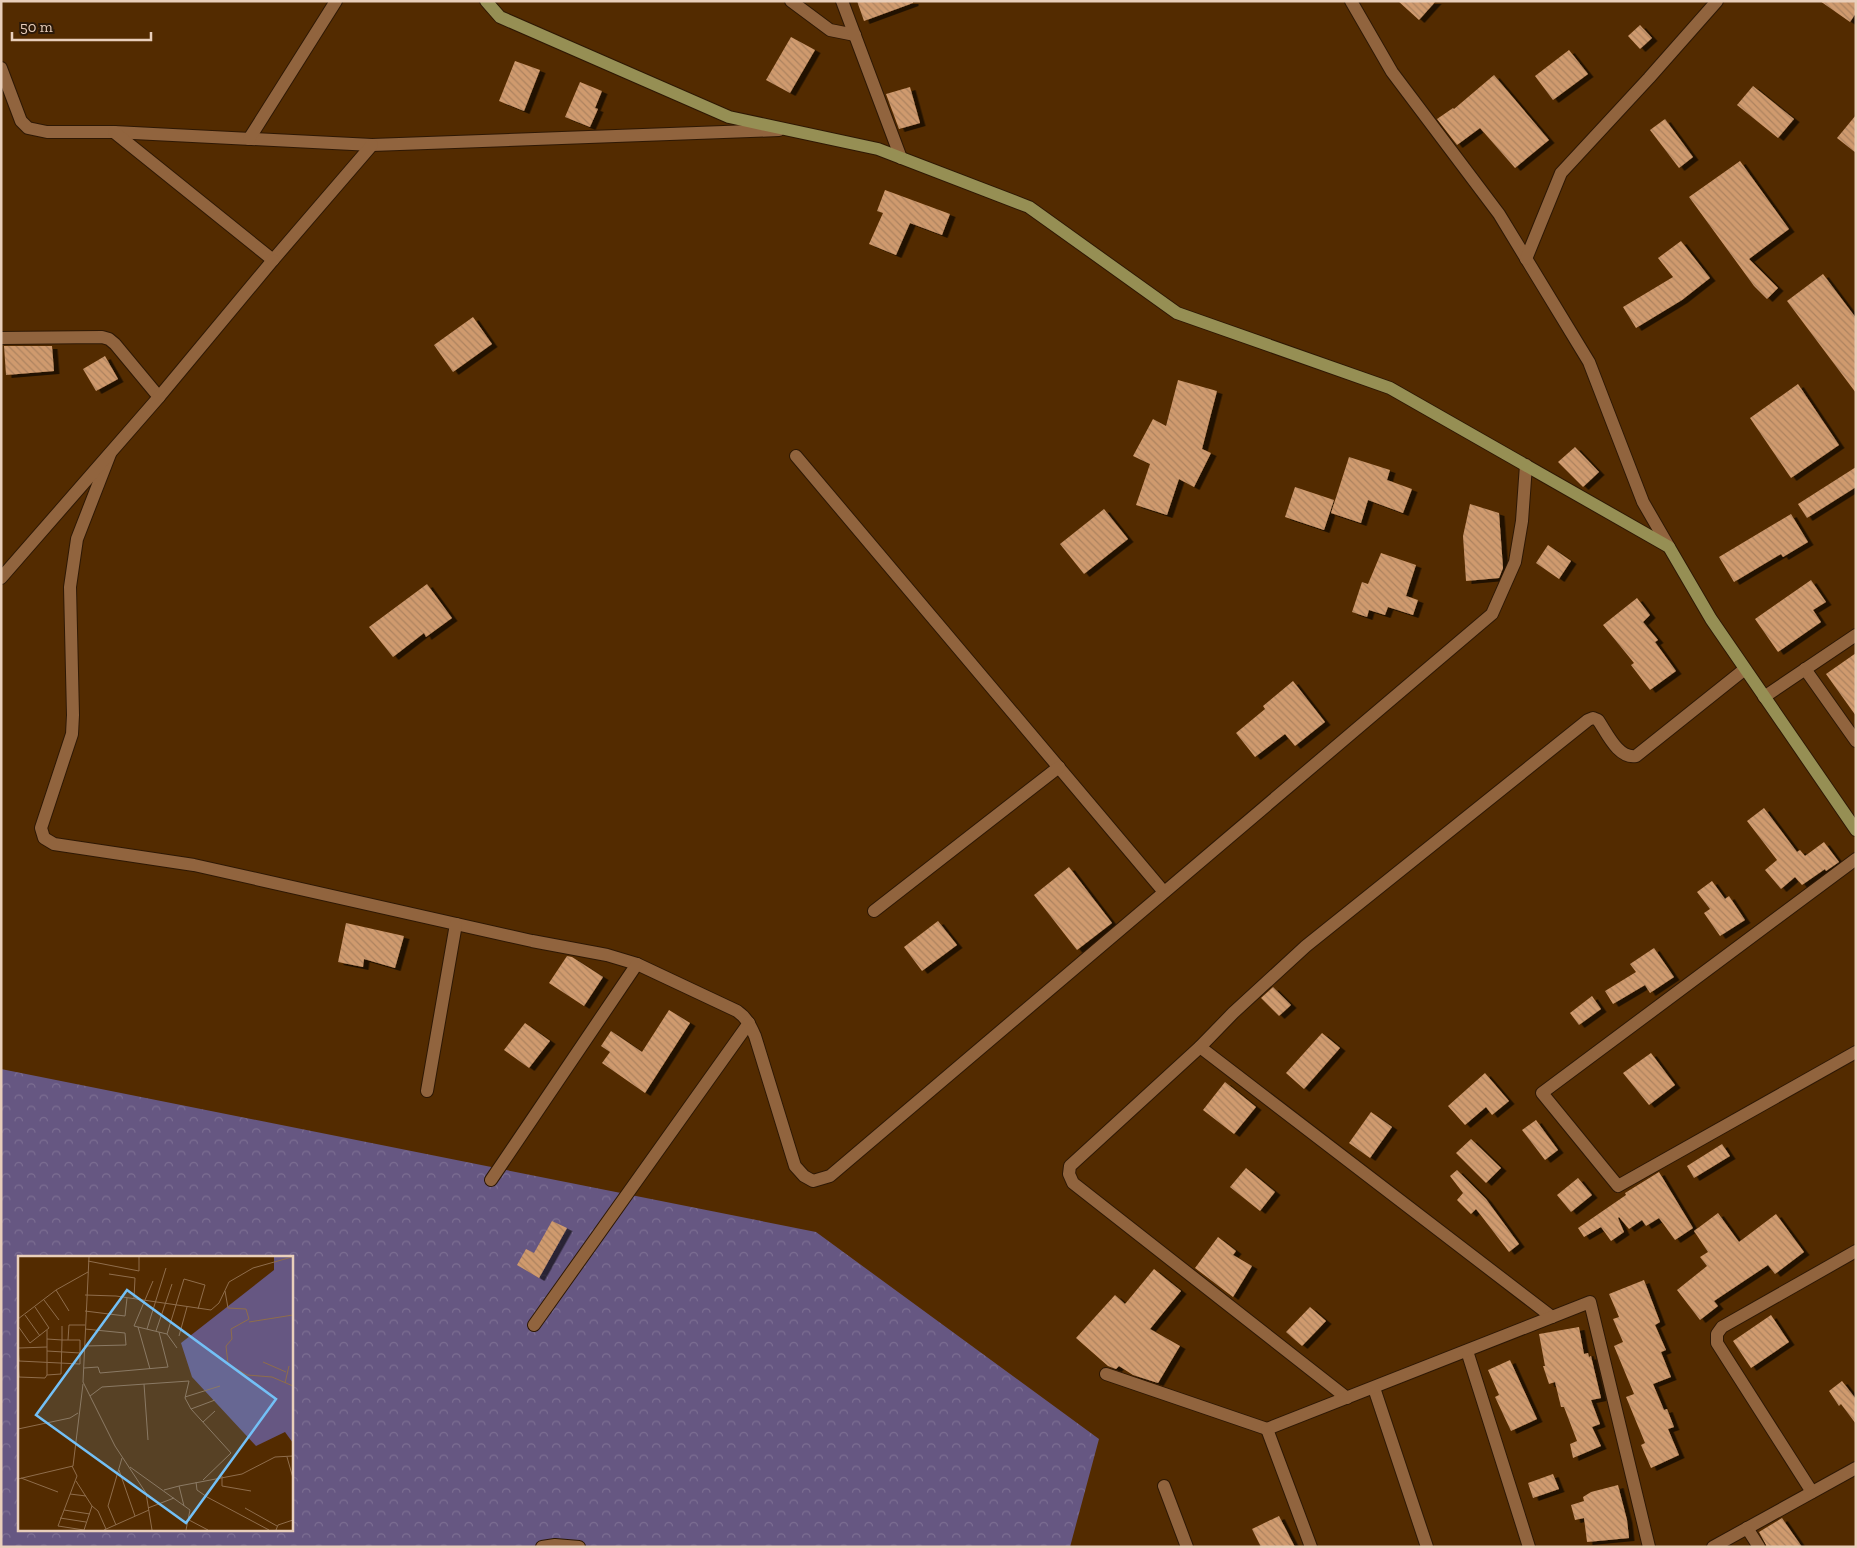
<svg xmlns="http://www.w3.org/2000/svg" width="1857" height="1548" font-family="'Zilla Slab',serif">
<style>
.forest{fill:url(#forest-crowns);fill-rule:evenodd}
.building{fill:url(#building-back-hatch);filter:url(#shadow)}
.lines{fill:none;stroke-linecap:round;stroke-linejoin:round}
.minor-casing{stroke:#2e1804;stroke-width:14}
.major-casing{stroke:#2e1804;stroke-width:14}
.minor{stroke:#91643e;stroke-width:12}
.major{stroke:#968f54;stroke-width:12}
.inset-road{fill:none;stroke:#8f6d4b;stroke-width:1}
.view{fill:#73c0f6;fill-opacity:0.15;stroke:#73c0f6;stroke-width:2.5}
.inset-edge{fill:none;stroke:#e9cfbb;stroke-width:2.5}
</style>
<defs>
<pattern id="forest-crowns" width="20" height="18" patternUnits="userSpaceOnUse" patternTransform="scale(1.25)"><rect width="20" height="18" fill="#665782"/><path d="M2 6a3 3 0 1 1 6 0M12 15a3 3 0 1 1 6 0" fill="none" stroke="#7c6e92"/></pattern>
<pattern id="building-back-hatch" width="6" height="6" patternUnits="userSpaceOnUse" patternTransform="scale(1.25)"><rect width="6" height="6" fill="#cf9a6e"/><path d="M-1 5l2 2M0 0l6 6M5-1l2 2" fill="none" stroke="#ad8360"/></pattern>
<filter id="shadow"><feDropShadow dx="5.5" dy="3" stdDeviation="0" flood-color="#0009"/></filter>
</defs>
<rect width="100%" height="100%" fill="#532b00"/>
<!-- forest -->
<path class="forest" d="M1,1069L816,1232L1099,1439L1070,1547H1ZM19,1257H291V1529H19Z"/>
<!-- building -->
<g class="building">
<polygon points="857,1 913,1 913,3 864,21"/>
<polygon points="1398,1 1436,1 1419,20"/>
<polygon points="1820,1 1856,1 1856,13 1850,22"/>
<polygon points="1640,25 1652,38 1640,49 1628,36"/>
<polygon points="791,37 815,50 790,93 766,80"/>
<polygon points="1569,50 1588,74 1553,100 1535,76"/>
<polygon points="515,61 540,70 524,111 499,101"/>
<polygon points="1494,75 1549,140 1515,168 1480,128 1457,145 1437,119 1453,108 1454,109"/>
<polygon points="580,82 602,91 595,108 598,109 590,127 565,117"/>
<polygon points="1753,86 1794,119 1778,138 1737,105"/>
<polygon points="910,87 920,123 899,129 886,94"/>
<polygon points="1856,115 1856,153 1837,138"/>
<polygon points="1665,119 1693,157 1679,168 1650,130"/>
<polygon points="1740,161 1789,229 1749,259 1778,288 1767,299 1754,286 1689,197"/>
<polygon points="885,190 950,214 942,235 910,223 896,255 869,244 883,213 877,211"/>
<polygon points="1681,241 1710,278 1682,300 1636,328 1623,307 1673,277 1658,258"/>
<polygon points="1823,274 1856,318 1856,393 1787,301"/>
<polygon points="473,317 492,344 453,372 434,345"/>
<polygon points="4,346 52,346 54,371 6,375"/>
<polygon points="105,356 118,379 96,391 83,369"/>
<polygon points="1178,380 1217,391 1202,449 1211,453 1194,487 1179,479 1167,515 1136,505 1150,464 1133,456 1153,419 1166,426"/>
<polygon points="1798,384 1839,445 1791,478 1750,418"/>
<polygon points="1575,447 1599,472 1583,487 1558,462"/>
<polygon points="1349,457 1390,470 1387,480 1412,489 1403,513 1368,500 1361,523 1331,513"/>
<polygon points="1856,467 1856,487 1807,518 1798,504"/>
<polygon points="1295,487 1334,500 1324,530 1285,517"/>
<polygon points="1470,504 1499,513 1503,568 1499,578 1466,581 1463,536"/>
<polygon points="1104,509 1128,539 1084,574 1060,544"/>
<polygon points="1791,514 1808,542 1783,557 1781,554 1734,582 1719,557"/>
<polygon points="1548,545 1571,561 1559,579 1536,563"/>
<polygon points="1381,553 1416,565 1406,596 1418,600 1413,615 1388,607 1385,615 1369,610 1367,617 1352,612 1362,582 1368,584"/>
<polygon points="1811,580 1826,602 1813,610 1821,622 1778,652 1755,619"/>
<polygon points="427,584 452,618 426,637 424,633 393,657 369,627"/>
<polygon points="1637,598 1650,615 1643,622 1658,640 1655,642 1676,671 1650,690 1631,665 1634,663 1603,625"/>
<polygon points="1856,653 1856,716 1826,674"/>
<polygon points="1293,681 1325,722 1295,746 1285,734 1255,757 1236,733 1265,709 1263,706"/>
<polygon points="1764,808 1797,852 1800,850 1805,856 1824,842 1839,862 1826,871 1825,869 1802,885 1795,877 1781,889 1765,870 1777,860 1747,821"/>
<polygon points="1069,867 1112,923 1077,950 1034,895"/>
<polygon points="1712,881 1725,899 1729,896 1745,920 1720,936 1704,913 1710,909 1697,892"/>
<polygon points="938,921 957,945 922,971 904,947"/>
<polygon points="346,923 404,936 395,968 364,959 363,967 338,962"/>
<polygon points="1654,948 1674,977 1650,993 1645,985 1613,1004 1605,991 1636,972 1630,964"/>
<polygon points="567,956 572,957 603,977 584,1006 549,983"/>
<polygon points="1273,987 1291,1005 1279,1016 1261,998"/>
<polygon points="1592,996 1601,1009 1579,1025 1570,1013"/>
<polygon points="669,1010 690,1023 645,1093 602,1063 610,1052 601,1046 611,1031 642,1052"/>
<polygon points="525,1023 550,1041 529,1068 504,1050"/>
<polygon points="1322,1033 1340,1048 1304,1089 1286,1073"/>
<polygon points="1651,1053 1675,1085 1649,1105 1623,1073"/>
<polygon points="1485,1073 1509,1101 1492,1115 1486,1107 1465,1125 1448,1106"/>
<polygon points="1225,1082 1256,1107 1234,1134 1203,1110"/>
<polygon points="1371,1112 1392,1127 1370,1158 1349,1143"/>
<polygon points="1536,1120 1558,1150 1545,1160 1522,1130"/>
<polygon points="1471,1139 1501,1168 1486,1183 1456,1153"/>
<polygon points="1722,1144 1730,1156 1694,1178 1687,1166"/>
<polygon points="1246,1168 1275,1192 1260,1211 1230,1187"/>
<polygon points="1457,1170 1486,1199 1519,1244 1509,1252 1476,1209 1471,1214 1457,1200 1463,1193 1450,1176"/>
<polygon points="1659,1172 1693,1228 1675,1240 1659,1218 1646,1226 1642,1220 1629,1229 1619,1217 1618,1218 1624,1232 1611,1241 1601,1227 1584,1237 1578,1228 1626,1195 1625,1193"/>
<polygon points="1578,1178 1592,1195 1571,1212 1557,1195"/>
<polygon points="1718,1213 1739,1242 1776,1214 1804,1252 1775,1274 1768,1265 1714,1301 1718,1306 1700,1320 1677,1290 1707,1266 1700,1257 1708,1252 1694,1231"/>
<polygon points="552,1221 567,1228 539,1278 517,1265 526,1249 534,1253"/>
<polygon points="1218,1237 1236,1251 1233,1255 1252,1266 1233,1297 1195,1268"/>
<polygon points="1154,1269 1181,1291 1150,1329 1180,1346 1158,1383 1133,1375 1119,1366 1116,1369 1108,1366 1076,1338 1115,1295 1125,1304"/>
<polygon points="1644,1280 1660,1322 1655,1325 1666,1350 1661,1352 1671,1377 1653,1384 1664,1410 1667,1409 1674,1427 1668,1429 1679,1455 1651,1468 1641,1445 1645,1443 1626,1397 1634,1394 1614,1346 1623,1342 1613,1319 1619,1317 1609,1294"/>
<polygon points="1310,1307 1326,1321 1302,1346 1286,1332"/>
<polygon points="1771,1315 1789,1342 1751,1368 1733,1341"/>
<polygon points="1579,1327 1584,1354 1588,1353 1589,1357 1591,1356 1601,1398 1591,1400 1600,1424 1592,1427 1601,1446 1573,1458 1570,1444 1577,1441 1564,1407 1561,1407 1555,1382 1549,1384 1543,1366 1545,1366 1539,1334"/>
<polygon points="1510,1360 1537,1419 1511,1431 1495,1397 1499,1395 1488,1370"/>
<polygon points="1842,1381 1856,1399 1856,1424 1841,1404 1839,1406 1829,1391"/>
<polygon points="1553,1474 1559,1489 1533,1498 1528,1483"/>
<polygon points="1618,1485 1627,1520 1629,1538 1587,1542 1584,1518 1575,1520 1571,1505 1584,1501 1583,1497 1591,1492"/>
<polygon points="1279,1516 1295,1547 1261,1547 1252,1529"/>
<polygon points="1782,1518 1802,1547 1767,1547 1759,1532"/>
</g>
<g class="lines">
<!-- minor casing -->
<g class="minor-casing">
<g id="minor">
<polyline points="791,1 830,30 855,35"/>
<polyline points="842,1 901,158"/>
<polyline points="1351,1 1392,72 1499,214 1589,362 1643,502 1669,547"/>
<polyline points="1,68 21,121 28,128 47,132 114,132 372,145 779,130"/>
<polyline points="114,132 273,260 372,145"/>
<polyline points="249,139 336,1"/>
<polyline points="1526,259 1561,173 1649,78 1717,1"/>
<polyline points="1,338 102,337 109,339 115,344 159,397"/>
<path d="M110,454L77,539L70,587L73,715L72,734L41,828L44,838L54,844L194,865L532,941L607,955L637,964L737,1011C747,1018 750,1025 755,1036L795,1166L804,1176L813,1181L830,1176L1492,614L1515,562L1522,521L1526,465"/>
<polyline points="796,456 1164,892"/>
<polyline points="1,578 159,397 273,260"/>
<polyline points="1805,669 1856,741"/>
<polyline points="1764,697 1856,635"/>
<polyline points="1856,859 1542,1093 1618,1186 1856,1052"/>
<polyline points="874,911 1059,767"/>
<polyline points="1200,1047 1552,1317"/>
<polyline points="427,1091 456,924"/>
<polyline points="491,1180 637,964"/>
<polyline points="534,1325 749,1023"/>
<polyline points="1467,1351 1529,1547"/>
<polyline points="1106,1374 1267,1429"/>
<polyline points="1374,1388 1427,1547"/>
<path d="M1347,1398L1073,1183L1069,1174L1070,1166L1200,1047L1233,1013L1306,946L1588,720L1593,718L1598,720C1607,733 1618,759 1636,756L1745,669"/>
<polyline points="1164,1486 1187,1547"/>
<polyline points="1812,1492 1717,1343 1717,1334 1722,1327 1856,1251"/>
<polyline points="1747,1528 1759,1547"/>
<polyline points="542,1547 555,1545 579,1547"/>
<polyline points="1311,1547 1267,1429 1590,1302 1649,1547"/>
<polyline points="1713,1547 1856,1468"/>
</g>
</g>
<!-- major casing -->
<g class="major-casing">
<polyline id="major" points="486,1 500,17 729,117 878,149 1029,207 1177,313 1390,388 1669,547 1711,619 1856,830"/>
</g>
<!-- minor -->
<use href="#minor" class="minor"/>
<!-- major -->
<use href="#major" class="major"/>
</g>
<!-- overview -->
<g transform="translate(18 1256)">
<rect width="275" height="275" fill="#532b00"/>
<path d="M256,1H275V187L267,176L238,190L174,121L163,87L256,14Z" fill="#665782"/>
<path class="inset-road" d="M71,1L65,126L97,190L128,237L134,274M70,5L121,15V1M91,18L117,22L116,42M135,25L116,70L149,78L166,23L187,29L180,53M38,34L51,55M207,35L210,52L228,53L231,63L213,73L214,83L208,90L210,108L229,119L254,121L275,130M67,39L98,40L193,54L201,47L211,26L235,12L274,1M26,44L41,64M67,55L107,60L109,42M7,59L22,80M0,63L38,34L70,16M231,66L275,59M0,70L12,87L31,72L17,51M120,71L132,113M67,73L107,77L108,89L67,90M129,73L148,12M29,74V119L43,118L44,84H62V108M138,75L154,28M149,78L159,92M161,80L169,51M29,83L44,84V70M50,84L51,69H67M0,91L1,105L62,108M1,92L29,91M29,95L62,97M0,105L1,121M245,106L268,116M66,112L80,111L82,117L150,111L141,76M0,121L27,122L29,119M267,127L271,110M126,128L130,184M72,140L84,131L171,125L167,142L173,153L213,197L185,224M167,141L202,130M173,153L197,144M185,166L197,155M0,173L52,162L60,157M269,201L275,222M54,210L59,220L40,270L66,274M112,211L172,254L168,274M101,214L117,260M204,220V230L233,235M3,222L40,236M0,223L55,210L65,128M58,225L74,250L66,274M178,226L179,234L189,241L251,274M161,230L224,218L257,201L275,200M146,234L161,230L166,250M52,238L68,240M74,250L80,255L88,273M130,252L156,242M227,252L259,270M46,254L72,258M42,262L68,266M171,264L190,274M98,269L90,250L104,202M86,274L131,254M258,274L260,269L275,264"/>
<path class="view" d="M109,34L258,143L168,267L18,159Z"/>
<rect width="275" height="275" class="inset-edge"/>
</g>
<!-- border -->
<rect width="1857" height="1548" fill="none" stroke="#e9cfbb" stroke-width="5"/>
<!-- scale -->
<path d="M12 32v8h139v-8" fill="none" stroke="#e9cfbb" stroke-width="2.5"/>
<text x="20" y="32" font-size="15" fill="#e9cfbb" stroke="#2b1909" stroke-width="4" paint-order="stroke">50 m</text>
</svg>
